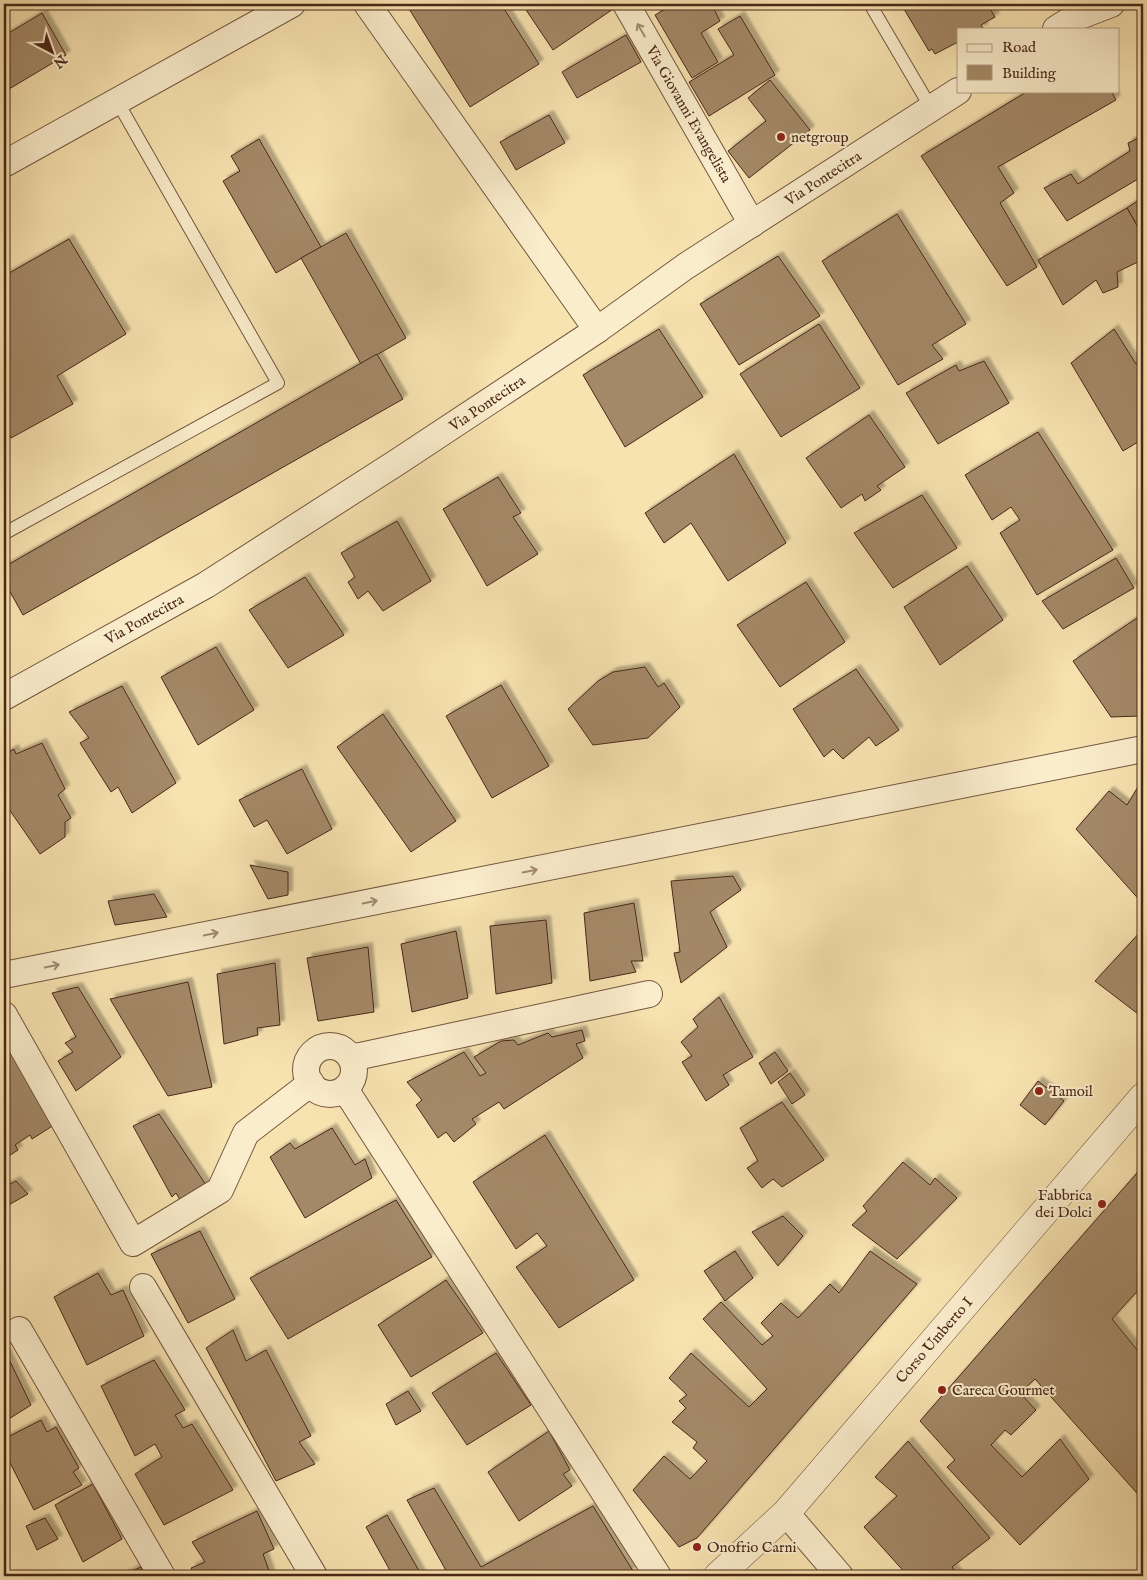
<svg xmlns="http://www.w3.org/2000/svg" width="1147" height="1580" font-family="'IM FELL English',serif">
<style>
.building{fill:#a48967;stroke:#4a2718;filter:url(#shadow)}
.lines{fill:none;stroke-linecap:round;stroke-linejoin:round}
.service-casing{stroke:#75563e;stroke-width:14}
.minor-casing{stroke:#75563e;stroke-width:28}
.tertiary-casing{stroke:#75563e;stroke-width:29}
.service{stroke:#faedcc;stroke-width:12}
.minor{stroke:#faedcc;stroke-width:26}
.tertiary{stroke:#faedcc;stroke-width:28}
.oneway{stroke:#a28a72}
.poi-dot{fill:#8f2418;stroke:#faedcc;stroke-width:2}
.labels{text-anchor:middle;stroke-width:4;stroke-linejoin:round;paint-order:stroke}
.street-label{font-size:15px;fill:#4a2718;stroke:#faedcc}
.poi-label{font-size:15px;fill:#4a2718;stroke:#faedcc;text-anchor:start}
</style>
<defs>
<filter id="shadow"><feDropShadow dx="4.5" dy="-4.5" stdDeviation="1" flood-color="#0004"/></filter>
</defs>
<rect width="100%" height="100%" fill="#f7e3b0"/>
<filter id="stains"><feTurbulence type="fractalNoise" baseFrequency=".004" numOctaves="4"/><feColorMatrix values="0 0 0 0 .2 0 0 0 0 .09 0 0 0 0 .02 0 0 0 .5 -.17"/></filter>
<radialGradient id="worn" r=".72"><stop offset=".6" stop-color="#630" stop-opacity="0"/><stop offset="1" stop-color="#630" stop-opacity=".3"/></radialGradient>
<!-- building -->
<g class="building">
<polygon points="406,4 501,4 539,64 470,107"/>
<polygon points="522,4 614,4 616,7 553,50"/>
<polygon points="674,4 722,5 714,9 720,21 701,33 718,62 692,78 655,15"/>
<polygon points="901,4 987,4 995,17 981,25 984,29 958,29 958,42 935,54 932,49 929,51"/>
<polygon points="42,13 66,55 4,92 4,36"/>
<polygon points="740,16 775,75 709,116 689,82 734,55 718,29"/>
<polygon points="626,35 641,62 577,98 562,72"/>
<polygon points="770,80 810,130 749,178 728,151 766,121 748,98"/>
<polygon points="1028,91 1111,91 1116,100 998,167 1014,193 1000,203 1037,267 1007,286 921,156"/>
<polygon points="549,115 565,143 516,170 500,142"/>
<polygon points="1143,136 1143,176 1067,221 1044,188 1071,174 1078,184 1130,151 1128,143"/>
<polygon points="259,139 321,247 276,273 223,181 240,171 231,156"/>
<polygon points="1143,197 1143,236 1127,208"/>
<polygon points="1127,208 1143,236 1143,262 1142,260 1117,272 1118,287 1103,293 1096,280 1063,305 1038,260"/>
<polygon points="897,214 966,324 932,345 943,359 898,385 822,261"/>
<polygon points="346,233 406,338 361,364 301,258"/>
<polygon points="69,239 126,334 57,376 73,404 11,438 4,426 4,276"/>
<polygon points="778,256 820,316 739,365 700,304"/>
<polygon points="819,324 860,388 781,437 740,374"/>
<polygon points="659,329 703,397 625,447 583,375"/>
<polygon points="1114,329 1136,364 1143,360 1143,439 1123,451 1071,363"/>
<polygon points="377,354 403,399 23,615 4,581 4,567"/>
<polygon points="984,361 1009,403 938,444 906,393 956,365 959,371"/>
<polygon points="869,415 905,467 877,486 881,490 865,501 862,494 841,508 806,458"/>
<polygon points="1038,432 1113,550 1037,595 1000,533 1020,520 1011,507 992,520 965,475"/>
<polygon points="734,454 786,543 728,581 691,523 664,543 645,513"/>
<polygon points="498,477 521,513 513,517 538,554 487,586 443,509"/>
<polygon points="922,495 957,548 893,588 854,533"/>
<polygon points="397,521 431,581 383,611 368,591 358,599 348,582 355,577 341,553"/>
<polygon points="1116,558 1134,588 1063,629 1042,601"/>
<polygon points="967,566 1003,620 940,665 904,607"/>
<polygon points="305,577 344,635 288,668 249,610"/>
<polygon points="806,582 845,642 780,687 737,625"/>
<polygon points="1143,614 1143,715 1140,716 1111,717 1073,661"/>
<polygon points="216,647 254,710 198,745 161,677"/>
<polygon points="645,667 658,687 664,683 680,707 648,738 593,745 568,709 598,681 613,672"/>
<polygon points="856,669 899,730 876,746 869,737 843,759 833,749 824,757 793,709"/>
<polygon points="501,685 549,766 492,798 446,716"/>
<polygon points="122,686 176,783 132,813 118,787 111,792 80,743 89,738 69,712"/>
<polygon points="383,714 456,821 411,852 337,747"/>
<polygon points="42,743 65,789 58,795 71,818 65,822 65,837 40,854 4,802 4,755 14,749 16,754"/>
<polygon points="302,769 332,829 287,854 267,820 254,827 239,800"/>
<polygon points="1139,785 1143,789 1143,904 1076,829 1109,791 1127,805"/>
<polygon points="250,865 288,872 288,895 268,899"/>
<polygon points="733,876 741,890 710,912 727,947 681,983 674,953 680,952 671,881"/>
<polygon points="154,894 167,917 115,925 108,901"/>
<polygon points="634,903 643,961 631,961 636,972 590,981 584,913"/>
<polygon points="546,920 552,983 496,994 490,926"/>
<polygon points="1143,929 1143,1016 1142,1017 1095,981"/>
<polygon points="456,931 468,998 412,1012 401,944"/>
<polygon points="368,947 374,1012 318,1021 307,958"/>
<polygon points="275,963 280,1025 257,1028 258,1035 224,1044 217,974"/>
<polygon points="188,982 212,1087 168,1096 110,999"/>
<polygon points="78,987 121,1057 76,1091 58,1061 73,1052 65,1043 76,1037 52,993"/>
<polygon points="719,997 753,1057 723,1075 729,1085 706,1101 682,1062 692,1056 681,1042 698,1027 693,1019"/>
<polygon points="582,1030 585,1041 576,1044 583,1058 504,1109 499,1102 472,1119 476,1124 454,1142 446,1132 438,1138 416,1105 422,1100 407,1082 464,1052 480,1076 486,1073 474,1057 501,1041 514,1040 518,1045 548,1033 552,1037"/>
<polygon points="12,1048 57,1123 32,1139 30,1135 15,1145 18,1150 4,1159 4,1052"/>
<polygon points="775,1052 788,1071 771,1084 759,1063"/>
<polygon points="790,1073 805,1095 792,1104 778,1082"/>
<polygon points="1038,1081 1064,1101 1045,1125 1020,1105"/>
<polygon points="782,1102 824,1160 782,1187 773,1179 762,1188 747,1168 758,1161 740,1128"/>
<polygon points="159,1114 210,1191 184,1207 176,1193 172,1197 133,1126"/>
<polygon points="332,1128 355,1165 365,1159 372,1178 305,1218 270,1157 290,1143 295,1149"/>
<polygon points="545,1135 634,1280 559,1328 516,1267 547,1246 537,1233 516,1249 473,1182"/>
<polygon points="903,1162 930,1185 935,1178 957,1198 897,1259 852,1225 867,1211 863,1206"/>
<polygon points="1143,1166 1143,1285 1112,1319 1143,1357 1143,1500 1035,1379 1020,1393 1036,1410 1011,1435 1005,1430 991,1445 1022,1477 1060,1439 1089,1479 1020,1545 947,1467 955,1460 920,1421"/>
<polygon points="16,1181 28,1194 5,1207 4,1204 4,1187"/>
<polygon points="396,1200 432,1257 288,1339 250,1278"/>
<polygon points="783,1216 803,1236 778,1266 752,1232"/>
<polygon points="200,1231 235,1299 188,1323 151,1254"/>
<polygon points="735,1251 753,1278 725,1301 704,1271"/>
<polygon points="870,1251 917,1284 697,1538 679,1547 633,1490 664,1456 690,1479 707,1461 693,1448 697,1442 672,1422 686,1408 679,1401 687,1395 669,1378 691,1353 749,1407 767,1389 703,1319 721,1302 762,1345 773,1336 761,1323 781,1303 798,1318 830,1284 839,1293"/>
<polygon points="98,1273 111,1295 123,1290 144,1336 87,1365 54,1297"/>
<polygon points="446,1280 483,1333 411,1377 378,1325"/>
<polygon points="233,1330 246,1361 266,1350 311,1436 299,1442 315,1464 276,1481 206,1348"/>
<polygon points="5,1351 31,1405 4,1422 4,1352"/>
<polygon points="496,1353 531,1405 467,1445 432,1393"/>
<polygon points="154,1360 185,1410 175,1415 183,1428 192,1424 233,1490 164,1525 135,1474 162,1457 155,1444 135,1456 101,1386"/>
<polygon points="408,1391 421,1411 396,1425 386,1404"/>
<polygon points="41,1420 47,1432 56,1427 79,1468 73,1472 82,1485 34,1510 4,1451 4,1439"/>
<polygon points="549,1431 570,1470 563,1474 572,1486 519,1521 488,1472"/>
<polygon points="908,1441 990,1538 952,1567 959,1576 908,1576 864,1527 897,1496 875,1477"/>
<polygon points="93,1484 122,1539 83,1562 55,1505"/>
<polygon points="434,1488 481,1567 593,1506 633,1571 624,1576 449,1576 407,1500"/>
<polygon points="257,1511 274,1549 263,1554 271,1576 195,1576 191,1568 205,1562 192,1542"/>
<polygon points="387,1515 422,1576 393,1576 366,1527"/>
<polygon points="45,1518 58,1539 37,1550 26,1526"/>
<polygon points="141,1567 145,1576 121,1576"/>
</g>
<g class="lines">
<!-- service casing -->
<g class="service-casing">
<g id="service">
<polyline points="870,4 931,108"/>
<polyline points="5,533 278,383 117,101"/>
</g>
</g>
<!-- minor casing -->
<g class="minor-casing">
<g id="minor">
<polyline points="367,4 597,330"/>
<polyline points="626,4 752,224"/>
<polyline points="1056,29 1072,19 1111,4"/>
<polyline points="4,164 292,4"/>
<polyline points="4,697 206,585 399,461 597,330 686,266 958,91"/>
<polyline points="4,975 1143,749"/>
<polyline points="4,1015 133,1243 220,1190 246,1133 311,1083"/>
<circle cx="330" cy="1070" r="24"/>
<polyline points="351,1058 649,994"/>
<polyline points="345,1089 658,1576"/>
<polyline points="143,1287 314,1576"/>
<polyline points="19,1330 162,1576"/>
<polyline points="786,1513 840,1576"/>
</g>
</g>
<!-- tertiary casing -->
<g class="tertiary-casing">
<polyline id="tertiary" points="718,1576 786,1513 1143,1097"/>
</g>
<!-- service -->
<use href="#service" class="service"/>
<!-- minor -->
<use href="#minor" class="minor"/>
<!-- tertiary -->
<use href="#tertiary" class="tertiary"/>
</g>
<!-- one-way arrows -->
<defs><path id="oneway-shaft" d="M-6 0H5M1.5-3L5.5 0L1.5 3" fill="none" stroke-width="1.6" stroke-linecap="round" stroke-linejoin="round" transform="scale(1.25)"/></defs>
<g class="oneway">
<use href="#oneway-shaft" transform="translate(641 30) rotate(-120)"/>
<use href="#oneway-shaft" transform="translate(530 871) rotate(-11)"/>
<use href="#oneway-shaft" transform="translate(370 902) rotate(-11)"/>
<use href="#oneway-shaft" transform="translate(211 934) rotate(-11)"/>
<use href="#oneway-shaft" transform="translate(52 966) rotate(-11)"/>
</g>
<!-- markers -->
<g class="poi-dot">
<circle cx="781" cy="137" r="5"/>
<circle cx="1039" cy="1091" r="5"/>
<circle cx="1102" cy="1204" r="5"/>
<circle cx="942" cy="1390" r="5"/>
<circle cx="697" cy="1547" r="5"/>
</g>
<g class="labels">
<!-- street labels -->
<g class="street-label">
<text transform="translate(689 114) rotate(60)" y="5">Via Giovanni Evangelista</text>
<text transform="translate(823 178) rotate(-33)" y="5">Via Pontecitra</text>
<text transform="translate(487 403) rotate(-34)" y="5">Via Pontecitra</text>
<text transform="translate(144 619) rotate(-29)" y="5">Via Pontecitra</text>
<text transform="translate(934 1340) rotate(-49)" y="5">Corso Umberto I</text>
</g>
<!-- poi labels -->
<g class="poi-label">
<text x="791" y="142">netgroup</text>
<text x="1049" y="1096">Tamoil</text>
<text x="1092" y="1200" text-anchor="end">Fabbrica<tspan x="1092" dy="17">dei Dolci</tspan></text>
<text x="952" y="1395">Careca Gourmet</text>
<text x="707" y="1552">Onofrio Carni</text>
</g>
</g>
<!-- margin -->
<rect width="1147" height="1580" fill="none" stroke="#f7e3b0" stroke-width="20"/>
<rect x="5" y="5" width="1137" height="1570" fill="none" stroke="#4a2718" stroke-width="2.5"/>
<rect x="10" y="10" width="1127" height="1560" fill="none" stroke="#4a2718"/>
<!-- legend -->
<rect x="957" y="28" width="162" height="65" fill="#faedcc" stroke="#b49e84"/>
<rect x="967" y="44" width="25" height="8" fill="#faedcc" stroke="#b49e84"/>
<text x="1002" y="52" font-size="15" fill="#4a2718">Road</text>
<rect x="967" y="65" width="25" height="15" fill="#a48967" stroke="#b49e84"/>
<text x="1002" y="78" font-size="15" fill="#4a2718">Building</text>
<!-- north arrow -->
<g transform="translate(52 52) rotate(139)" stroke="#faedcc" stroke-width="4" paint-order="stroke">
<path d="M0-4L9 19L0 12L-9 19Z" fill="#4a2718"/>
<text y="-8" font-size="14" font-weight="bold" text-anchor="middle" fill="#4a2718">N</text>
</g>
<rect width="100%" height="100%" filter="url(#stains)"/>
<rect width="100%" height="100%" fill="url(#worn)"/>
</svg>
